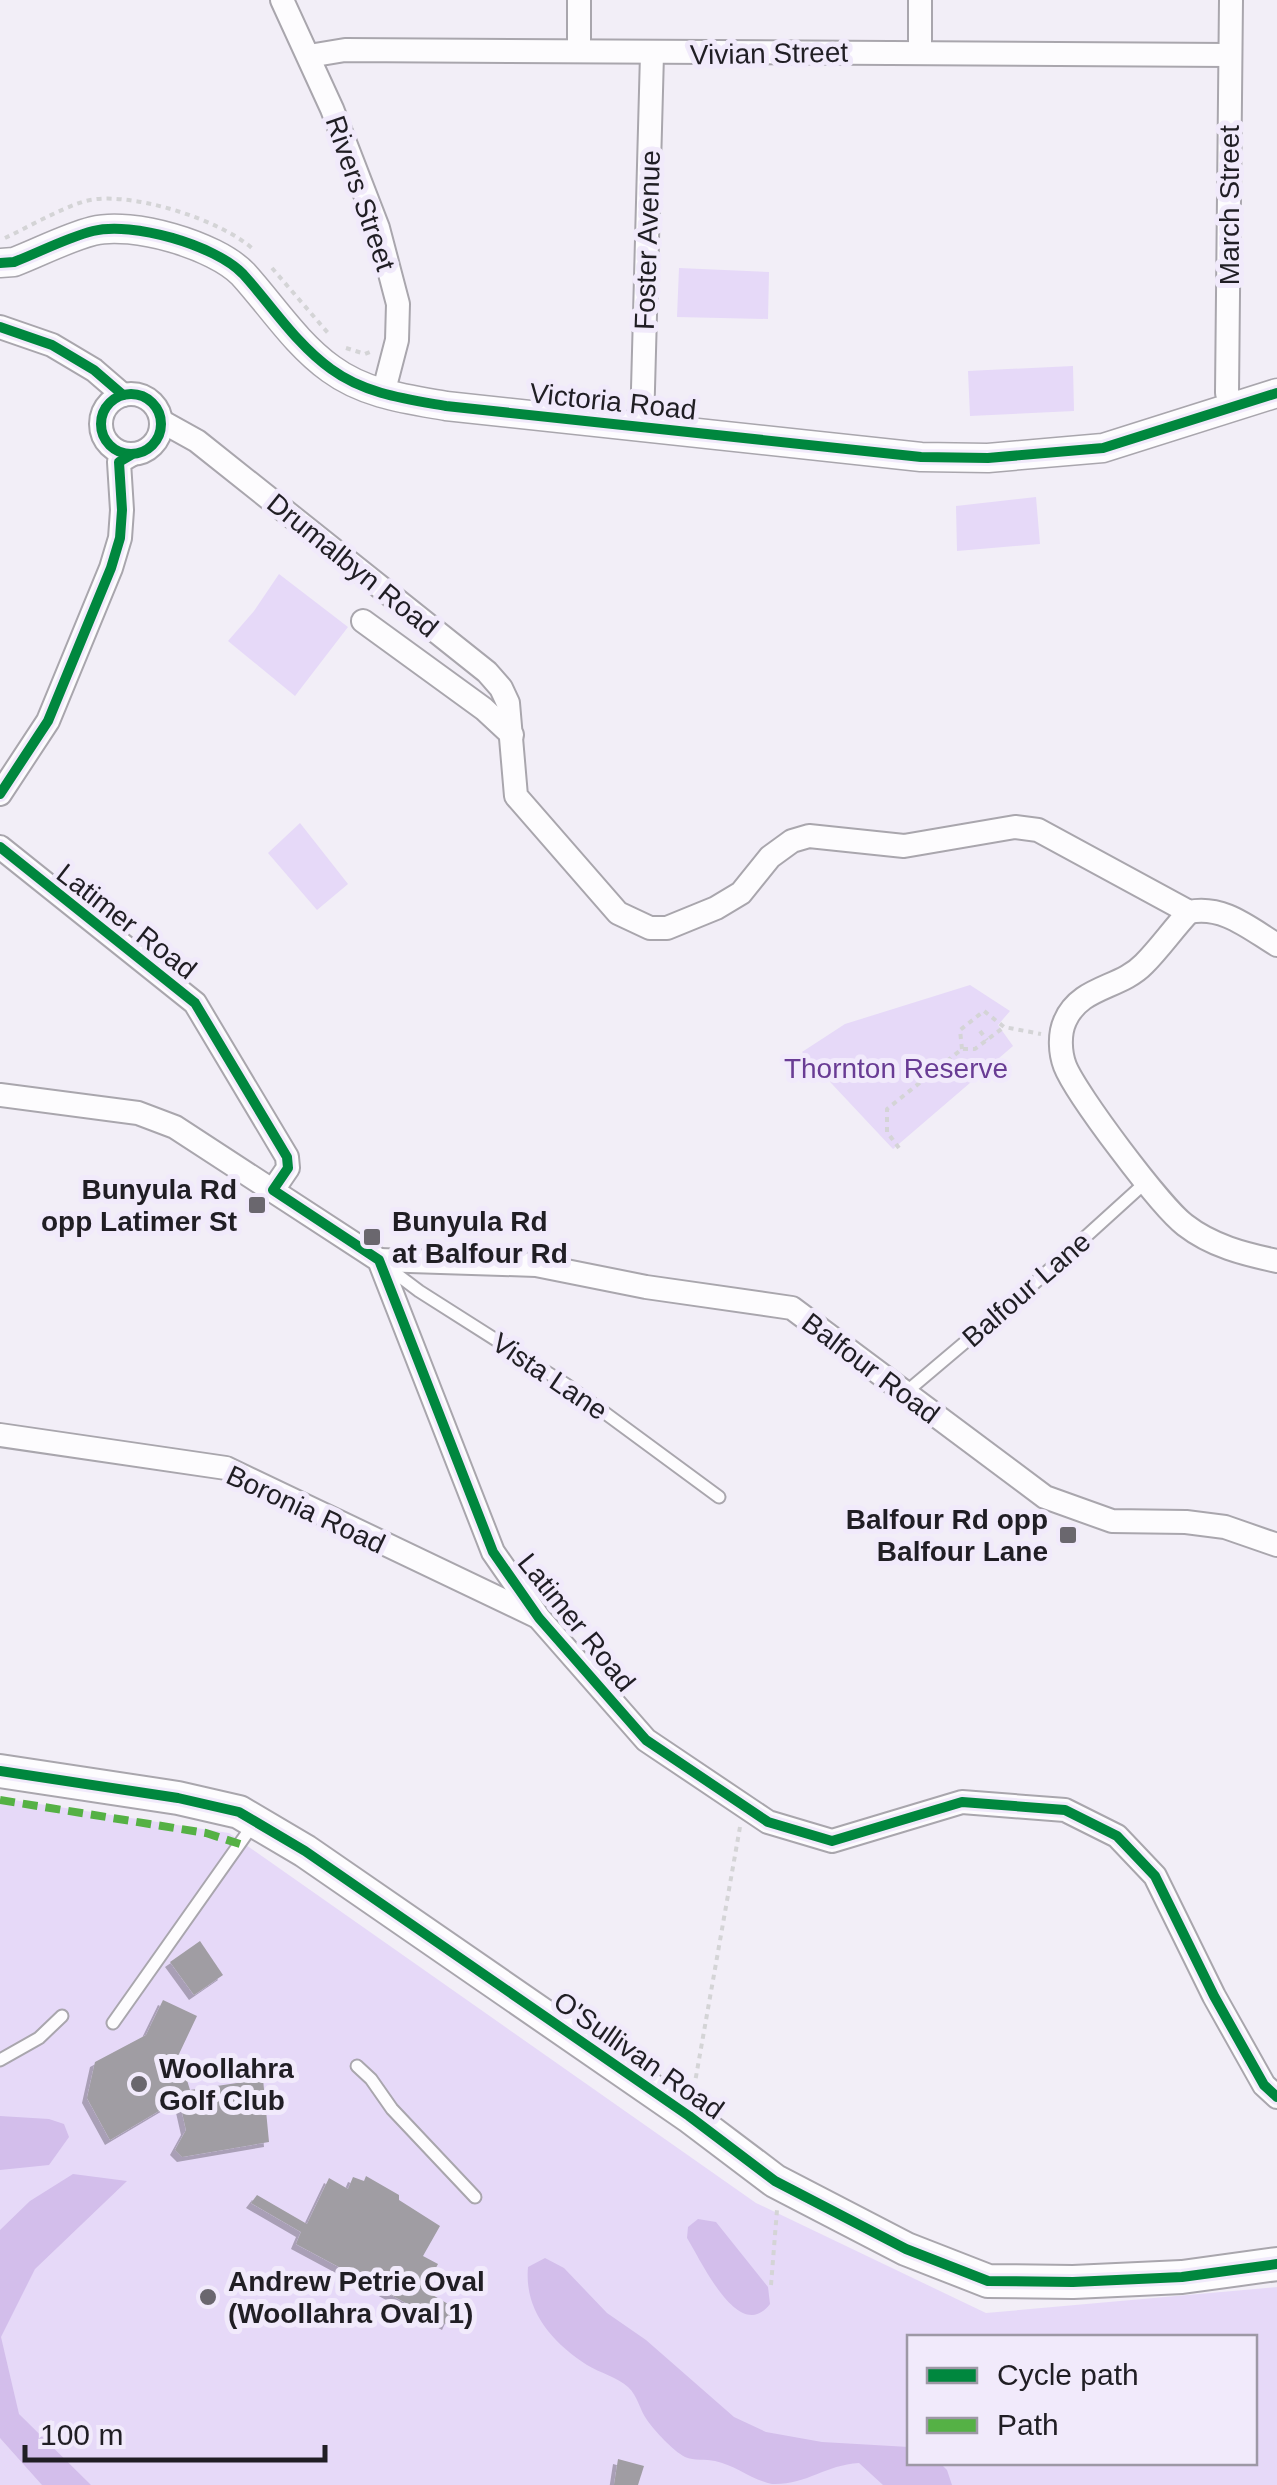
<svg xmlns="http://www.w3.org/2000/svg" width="1277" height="2485" font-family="Helvetica,sans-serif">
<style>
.green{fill:#e6d9f8;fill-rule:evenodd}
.forest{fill:#d3beeb}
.building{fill:#a09da3;filter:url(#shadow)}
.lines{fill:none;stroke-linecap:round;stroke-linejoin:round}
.service-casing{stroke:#a9a6ad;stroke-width:15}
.minor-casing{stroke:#a9a6ad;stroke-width:26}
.tertiary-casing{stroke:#a9a6ad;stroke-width:31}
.secondary-casing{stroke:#a9a6ad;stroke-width:36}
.path{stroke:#d4d4d6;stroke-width:4;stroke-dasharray:5 5;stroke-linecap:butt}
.service{stroke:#fdfcfe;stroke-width:11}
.minor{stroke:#fdfcfe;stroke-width:22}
.tertiary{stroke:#fdfcfe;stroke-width:28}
.secondary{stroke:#fdfcfe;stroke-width:32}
.quiet{stroke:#55b145;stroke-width:8;stroke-dasharray:15 8;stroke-linecap:butt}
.cycleway-casing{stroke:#f1eafb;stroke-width:16}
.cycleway{stroke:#00873e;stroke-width:10}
.poi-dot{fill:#6a676e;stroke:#f1eafb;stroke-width:4}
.labels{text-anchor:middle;stroke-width:10;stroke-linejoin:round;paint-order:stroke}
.street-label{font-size:28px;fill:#201e24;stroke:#f1eafb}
.park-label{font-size:28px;fill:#693c94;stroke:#f1eafb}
.poi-label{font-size:28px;font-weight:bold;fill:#201e24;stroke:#f1eafb;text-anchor:start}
</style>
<defs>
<filter id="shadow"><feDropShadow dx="-5" dy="5" stdDeviation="0" flood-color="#0004"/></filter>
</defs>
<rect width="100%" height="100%" fill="#f2eef7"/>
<!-- green -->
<g class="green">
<polygon points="679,268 769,272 768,319 677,317"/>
<polygon points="1073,366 1074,411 970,416 968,371"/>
<polygon points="1036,497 1040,544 957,551 956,506"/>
<polygon points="279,574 348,627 295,696 228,641 254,611"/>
<polygon points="300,823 348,884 317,910 268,853"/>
<polygon points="970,985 1010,1011 998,1025 1013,1046 893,1149 802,1052 845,1024"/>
<path d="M0,1798L229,1833L756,2203L986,2313L1277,2287V2485H0ZM910,2338H1254V2462H910Z"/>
</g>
<!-- forest -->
<g class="forest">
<polygon points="0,2116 49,2119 64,2124 69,2137 49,2165 0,2170"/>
<polygon points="73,2174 127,2181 35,2269 1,2337 19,2414 91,2485 42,2485 0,2438 0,2230 30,2201"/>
<path d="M698,2219L716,2222L768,2287L770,2304C739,2345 701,2260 687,2238L688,2227Z"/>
<path d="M545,2258L564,2268L607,2313L646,2340L734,2417L766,2432L822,2442L909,2447L910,2462L940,2463L947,2470L952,2485H883L859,2463C825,2465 807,2485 772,2484C752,2480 735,2465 715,2461C706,2459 694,2461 685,2457C672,2450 655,2431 647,2420C639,2409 638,2396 628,2387C617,2377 600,2373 587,2365C552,2342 524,2311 528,2267Z"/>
</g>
<!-- building -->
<g class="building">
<polygon points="200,1941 223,1975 194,1995 170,1962"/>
<polygon points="163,2000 197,2016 179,2054 190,2090 263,2079 269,2142 182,2157 175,2150 186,2130 179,2099 110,2140 87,2098 95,2062 146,2035"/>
<polygon points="366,2176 399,2195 399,2200 440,2226 423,2256 438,2264 424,2290 455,2308 447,2325 296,2244 301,2232 251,2203 257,2195 307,2224 329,2178 348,2189 353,2177 364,2181"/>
<polygon points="618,2459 644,2466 638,2485 614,2485"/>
</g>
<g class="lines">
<!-- service casing -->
<g class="service-casing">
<g id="service">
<polyline points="386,1266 419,1291 567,1385 719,1497"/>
<polyline points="905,1393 1028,1289 1146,1182"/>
<polyline points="113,2023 255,1822"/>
<polyline points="0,2060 39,2038 62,2016"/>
<polyline points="357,2066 371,2079 392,2109 475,2197"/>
</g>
</g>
<!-- minor casing -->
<g class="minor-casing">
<g id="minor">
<polyline points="282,0 332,109 378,228 398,304 397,340 383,394"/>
<polyline points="920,0 920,51"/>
<polyline points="1231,0 1227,393 1235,408"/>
<polyline points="579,51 579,0"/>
<polyline points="309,56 345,50 1230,55"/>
<polyline points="0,327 52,345 94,370 123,395"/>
<circle cx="131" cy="424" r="30"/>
<path d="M161,421L197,441L487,672L501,688L508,703L516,796L618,913L650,928H667L716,908L741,893L770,857L792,841L809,836L904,846L1015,827L1038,830L1189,912C1223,905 1249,928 1277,945"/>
<polyline points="642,426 652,54"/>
<polyline points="363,621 484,709 512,735"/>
<polyline points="0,794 48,721 111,568 120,538 122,510 119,462 131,455"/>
<polyline points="0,847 195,1003 287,1157 288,1168 273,1190"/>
<path d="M1189,912C1173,929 1160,948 1144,964C1120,989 1080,986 1065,1021C1059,1034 1060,1053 1065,1066C1076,1094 1161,1207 1185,1225C1212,1246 1244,1254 1277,1261"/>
<polyline points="0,1095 138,1113 175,1127 379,1260 493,1552 539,1618 646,1740 768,1822 832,1841 962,1802 1065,1810 1117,1836 1155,1876 1214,1996 1264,2085 1277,2097"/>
<polyline points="379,1260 536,1265 646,1287 792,1308 1045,1497 1112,1521 1186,1522 1225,1527 1277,1545"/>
<polyline points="0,1435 226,1468 536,1616"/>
</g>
</g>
<!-- tertiary casing -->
<g class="tertiary-casing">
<path id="tertiary" d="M0,263L14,262C40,252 66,238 93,231C132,221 215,245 243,274C272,306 296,344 331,369C365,394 406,399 446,406L921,457L988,458L1103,448L1277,393"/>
</g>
<!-- secondary casing -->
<g class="secondary-casing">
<polyline id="secondary" points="0,1771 178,1798 239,1812 305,1851 689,2116 775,2181 906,2249 988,2281 1073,2282 1182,2277 1277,2264"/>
</g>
<!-- path -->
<g class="path">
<path d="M5,238C30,226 56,211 82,202C124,188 224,220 255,251"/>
<polyline points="272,268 328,333"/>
<polyline points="346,348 365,354 370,352"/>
<polyline points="980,1031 987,1040"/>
<polyline points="962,1049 960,1030 984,1011 1004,1027 1041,1034"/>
<polyline points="899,1148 887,1132 887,1109 962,1049 975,1049 1004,1027"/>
<polyline points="694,2088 740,1827"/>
<polyline points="771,2285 777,2210"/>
</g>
<!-- service -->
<use href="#service" class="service"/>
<!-- minor -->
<use href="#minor" class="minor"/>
<!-- tertiary -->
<use href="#tertiary" class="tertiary"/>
<!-- secondary -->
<use href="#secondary" class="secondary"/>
<!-- quiet -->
<polyline class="quiet" points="0,1800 206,1833 240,1844"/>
<!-- cycleway casing -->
<g class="cycleway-casing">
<g id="cycleway">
<path d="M0,263L14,262C40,252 66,238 93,231C132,221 215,245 243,274C272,306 296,344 331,369C365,394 406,399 446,406L921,457L988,458L1103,448L1277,393"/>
<polyline points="0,327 52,345 94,370 123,395"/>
<circle cx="131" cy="424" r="30"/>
<polyline points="0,794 48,721 111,568 120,538 122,510 119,462 131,455"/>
<polyline points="0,847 195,1003 287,1157 288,1168 273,1190 379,1260 493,1552 539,1618 646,1740 768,1822 832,1841 962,1802 1065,1810 1117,1836 1155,1876 1214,1996 1264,2085 1277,2097"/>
<polyline points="0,1771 178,1798 239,1812 305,1851 689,2116 775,2181 906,2249 988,2281 1073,2282 1182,2277 1277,2264"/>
</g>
</g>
<!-- cycleway -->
<use href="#cycleway" class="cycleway"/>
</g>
<!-- markers -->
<g class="poi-dot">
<rect x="247" y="1195" width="20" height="20" rx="5"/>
<rect x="362" y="1227" width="20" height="20" rx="5"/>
<rect x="1058" y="1525" width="20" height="20" rx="5"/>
<circle cx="139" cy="2084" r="10"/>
<circle cx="208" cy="2297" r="10"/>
</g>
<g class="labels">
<!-- street labels -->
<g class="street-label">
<text transform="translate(769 53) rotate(-1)" y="10">Vivian Street</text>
<text transform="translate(361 193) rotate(71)" y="10">Rivers Street</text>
<text transform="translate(1229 205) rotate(-90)" y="10">March Street</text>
<text transform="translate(647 240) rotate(-88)" y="10">Foster Avenue</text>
<text transform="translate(613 401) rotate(6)" y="10">Victoria Road</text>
<text transform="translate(353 565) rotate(39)" y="10">Drumalbyn Road</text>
<text transform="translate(127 921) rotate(38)" y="10">Latimer Road</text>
<text transform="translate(1026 1289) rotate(-41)" y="10">Balfour Lane</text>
<text transform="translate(871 1368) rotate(37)" y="10">Balfour Road</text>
<text transform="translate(550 1376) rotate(34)" y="10">Vista Lane</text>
<text transform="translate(306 1509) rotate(25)" y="10">Boronia Road</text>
<text transform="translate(577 1622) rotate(51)" y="10">Latimer Road</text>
<text transform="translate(639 2055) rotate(35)" y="10">O'Sullivan Road</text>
</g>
<!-- park labels -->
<g class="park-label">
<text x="896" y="1078">Thornton Reserve</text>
</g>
<!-- poi labels -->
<g class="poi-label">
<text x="237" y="1199" text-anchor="end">Bunyula Rd<tspan x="237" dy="32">opp Latimer St</tspan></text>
<text x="392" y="1231">Bunyula Rd<tspan x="392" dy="32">at Balfour Rd</tspan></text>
<text x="1048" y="1529" text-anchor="end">Balfour Rd opp<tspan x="1048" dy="32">Balfour Lane</tspan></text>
<text x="159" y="2078">Woollahra<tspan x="159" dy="32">Golf Club</tspan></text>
<text x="228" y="2291">Andrew Petrie Oval<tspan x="228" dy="32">(Woollahra Oval 1)</tspan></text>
</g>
</g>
<!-- legend -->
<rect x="907" y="2335" width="350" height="130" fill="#f1eafb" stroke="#9d98a5" stroke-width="2.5"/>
<rect x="927" y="2368" width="50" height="15" fill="#00873e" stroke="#9d98a5" stroke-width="2.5"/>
<text x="997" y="2385" font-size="30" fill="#201e24">Cycle path</text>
<rect x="927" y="2418" width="50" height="15" fill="#55b145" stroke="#9d98a5" stroke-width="2.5"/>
<text x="997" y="2435" font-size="30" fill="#201e24">Path</text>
<!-- scale -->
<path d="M25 2445v15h300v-15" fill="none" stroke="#201e24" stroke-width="5"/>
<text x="40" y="2445" font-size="30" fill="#201e24" stroke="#f1eafb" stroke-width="8" paint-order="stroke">100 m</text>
</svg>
